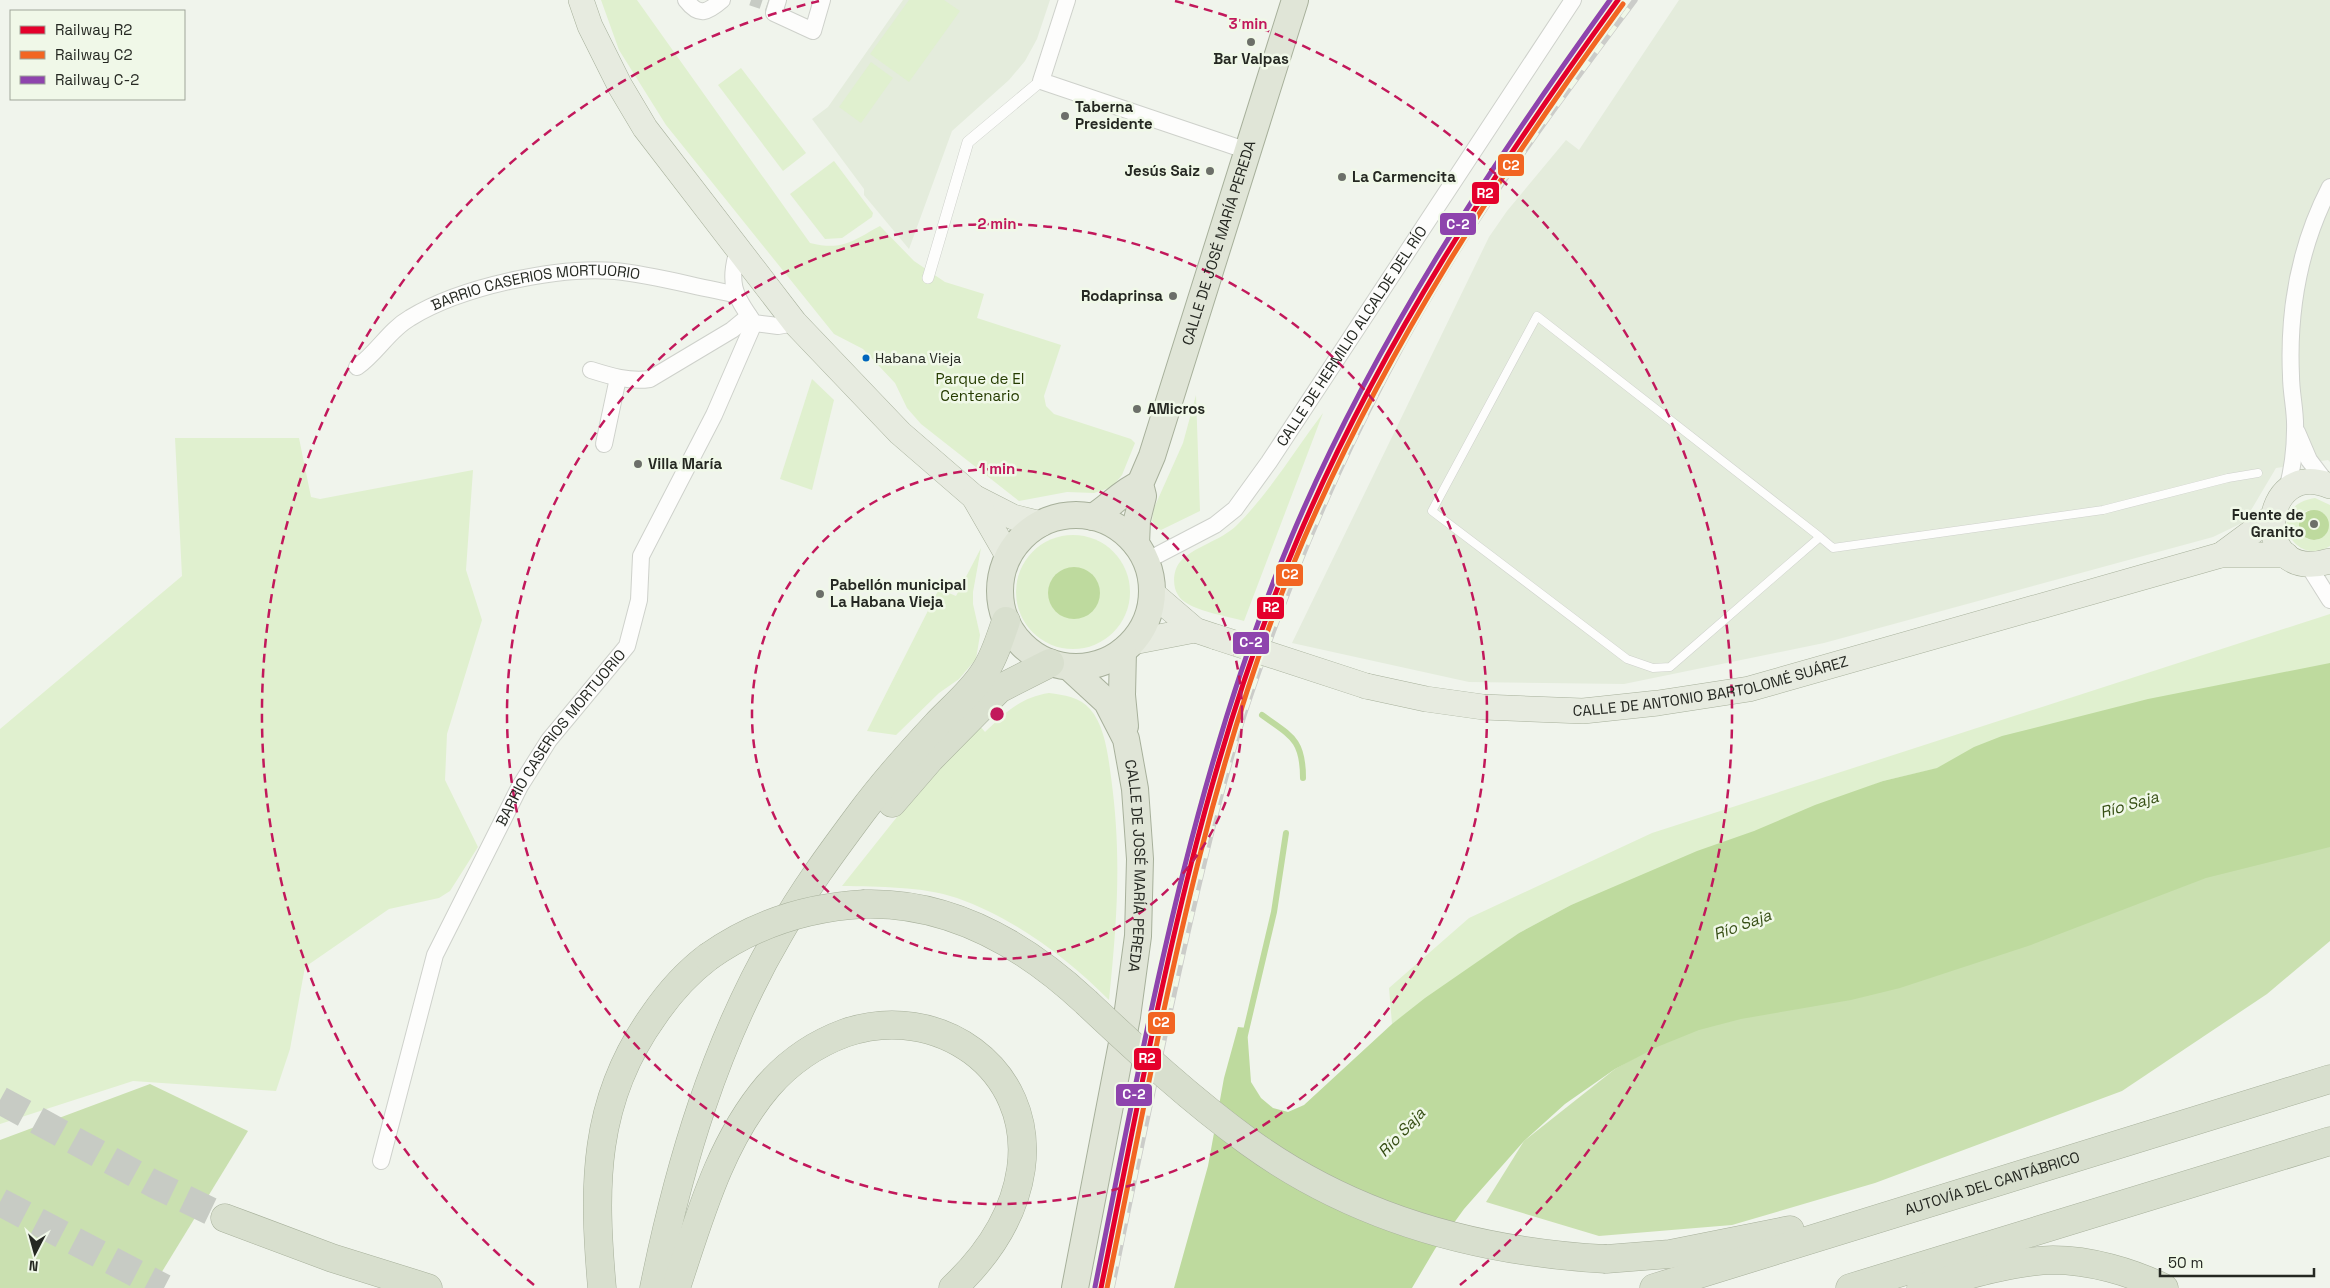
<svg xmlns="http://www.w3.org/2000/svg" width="2330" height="1288" font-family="'Space Grotesk',sans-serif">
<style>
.built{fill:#e4ecdc}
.green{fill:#e0f0cf;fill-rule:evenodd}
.forest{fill:#cae0b0}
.water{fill:#beda9e}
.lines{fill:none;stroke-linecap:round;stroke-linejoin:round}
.stream{stroke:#beda9e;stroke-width:6}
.pedestrian-tunnel{stroke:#c7cbc4;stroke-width:11;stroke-dasharray:11 5.5;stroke-linecap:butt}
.motorway-tunnel{stroke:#c7cbc4;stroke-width:28;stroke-dasharray:28 14;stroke-linecap:butt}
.service-casing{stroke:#ced1cb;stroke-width:9}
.pedestrian-casing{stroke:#ced1cb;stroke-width:12}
.minor-casing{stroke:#ced1cb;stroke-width:18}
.primary-casing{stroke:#a7b09b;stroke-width:26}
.trunk-casing{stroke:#a7b09b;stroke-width:28}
.motorway-casing{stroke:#a7b09b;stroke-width:29}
.service{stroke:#fdfdfc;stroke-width:8}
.pedestrian{stroke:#fdfdfc;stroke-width:11}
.minor{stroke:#fdfdfc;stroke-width:16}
.primary{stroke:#e7ebe0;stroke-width:25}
.trunk{stroke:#e0e5d7;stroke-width:26}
.motorway{stroke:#d8dfce;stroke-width:28}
.rail-casing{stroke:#cbccc9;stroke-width:5.5}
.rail{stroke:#f0f8e8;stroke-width:4;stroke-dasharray:11;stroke-linecap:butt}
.primary-bridge-casing{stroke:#a7b09b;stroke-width:26;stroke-linecap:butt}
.motorway-bridge-casing{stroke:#a7b09b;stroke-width:29;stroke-linecap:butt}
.primary-bridge{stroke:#e7ebe0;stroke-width:25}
.motorway-bridge{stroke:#d8dfce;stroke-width:28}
.rail-1-casing{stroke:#f0f8e8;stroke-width:9}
.rail-2-casing{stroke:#f0f8e8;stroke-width:9}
.rail-3-casing{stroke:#f0f8e8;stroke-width:9}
.rail-1{stroke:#e4002b;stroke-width:5}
.rail-2{stroke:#f26522;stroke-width:5}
.rail-3{stroke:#8e44ad;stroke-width:5}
.ring{fill:none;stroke:#c2185b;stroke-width:2.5;stroke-dasharray:9 6}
.poi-dot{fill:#6c6f69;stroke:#f0f8e8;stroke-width:2}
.bus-dot{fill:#0065bd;stroke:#f0f8e8;stroke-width:2}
.labels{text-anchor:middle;stroke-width:5;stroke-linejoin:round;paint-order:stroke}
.bus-label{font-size:14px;fill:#252822;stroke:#f0f8e8;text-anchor:start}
.poi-label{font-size:15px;font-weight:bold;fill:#252822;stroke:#f0f8e8;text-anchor:start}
.street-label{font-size:15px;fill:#252822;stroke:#f0f8e8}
.park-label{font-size:15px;fill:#253b00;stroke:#f0f8e8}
.water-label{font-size:16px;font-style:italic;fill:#374f15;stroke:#f0f8e8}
.centre{fill:#c2185b;stroke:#f0f8e8;stroke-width:2.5}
.ring-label{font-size:15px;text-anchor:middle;font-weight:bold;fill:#c2185b;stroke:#f0f8e8;stroke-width:5;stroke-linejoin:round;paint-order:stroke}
.line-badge{stroke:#f0f8e8;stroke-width:2}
.badge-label{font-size:14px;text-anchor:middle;font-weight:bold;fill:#fff}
</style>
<rect width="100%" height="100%" fill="#f0f4ec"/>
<!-- built -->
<g class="built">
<polygon points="903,0 1050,0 1037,39 1025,61 1009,80 952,131 909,249 864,195 864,189 812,119 828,107"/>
<polygon points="1679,0 2330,0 2330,462 2328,460 2276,468 2244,522 2213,537 1824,643 1624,684 1469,682 1292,643 1489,237 1507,211 1566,140 1579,150"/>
</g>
<!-- green -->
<g class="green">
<path d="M601,0H637L810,243C843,251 852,241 880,226L914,261L945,282L984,294L977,318L1061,345L1044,396L1046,406L1054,414L1131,439L1135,443L1122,475L1112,487L1094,493L1067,492L1019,501L921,424L907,408L895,383L863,349L834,334L666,125L619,50Z"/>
<polygon points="909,0 944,0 960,11 909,82 870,54"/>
<polygon points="871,62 893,78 861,123 839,107"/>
<polygon points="741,68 806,153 783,171 718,85"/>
<polygon points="834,161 873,213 872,217 842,238 825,239 790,194"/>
<polygon points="812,379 834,400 812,490 780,479"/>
<polygon points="1196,395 1200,511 1161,530 1157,528 1152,521 1154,508 1183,443"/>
<path d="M1323,413L1244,621C1227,616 1186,610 1178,595C1172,586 1173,570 1180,562C1192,547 1221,541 1237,525C1270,492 1295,450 1323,413Z"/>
<polygon points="175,438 299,438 311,497 320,499 473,470 466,570 482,620 447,734 445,780 478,847 450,891 439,898 389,909 305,967 290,1049 276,1091 133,1081 0,1124 0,729 182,576"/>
<path d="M2315,498L2330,505V546C2311,558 2292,548 2286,527C2288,509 2297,501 2315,498ZM2309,510L2328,521V530L2317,540L2307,539L2299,521L2304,512Z"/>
<circle cx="1073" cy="592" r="57"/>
<polygon points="981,548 973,592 973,604 980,635 976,659 959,679 939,693 896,735 867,731 939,589 956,596"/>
<polygon points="2330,614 2330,676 1883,781 1571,905 1519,933 1392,1024 1389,988 1469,918 1652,833"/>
<path d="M1049,693C1064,695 1080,697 1090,709C1105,726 1108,755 1111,777C1122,856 1117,921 1109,1000C1066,957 1014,918 957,898C921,886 879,887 842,886L916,793L980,726L985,732C1005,713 1021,697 1049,693Z"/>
</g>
<!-- forest -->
<g class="forest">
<polygon points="2330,825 2330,941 2267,994 2122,1091 1875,1183 1732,1225 1599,1236 1486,1202 1524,1141 1615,1069 1744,996"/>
<polygon points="150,1084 248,1131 152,1288 0,1288 0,1140"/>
</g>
<!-- water -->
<g class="water">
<circle cx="2314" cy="525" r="15"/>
<circle cx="1074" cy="593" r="26"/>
<polygon points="2330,663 2330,847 2206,878 2031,945 1900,988 1851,1000 1741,1019 1699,1030 1657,1047 1615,1069 1565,1104 1524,1141 1464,1209 1435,1249 1412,1288 1174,1288 1208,1166 1224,1078 1238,1027 1247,1028 1251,1082 1261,1098 1273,1108 1288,1112 1304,1105 1392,1024 1425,998 1519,933 1571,905 1697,851 1754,831 1815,805 1883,781 1937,768 1974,747 2002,736 2148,699"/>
</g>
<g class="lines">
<!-- stream -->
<g class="stream">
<path d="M1262,715C1291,736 1303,739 1303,778"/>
<polyline points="1245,1035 1274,912 1286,833"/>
</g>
<!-- pedestrian-tunnel -->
<polyline class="pedestrian-tunnel" points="751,0 775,8"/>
<!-- motorway-tunnel -->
<g class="motorway-tunnel">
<polyline points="0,1100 154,1184 225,1218"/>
<polyline points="0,1202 164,1288"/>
</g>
<!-- service casing -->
<g class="service-casing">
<polyline id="service" points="1820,537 1670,667 1653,668 1627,659 1432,511 1537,316 1820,537 1833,548 2103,510 2228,478 2258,473"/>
</g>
<!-- pedestrian casing -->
<g class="pedestrian-casing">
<polyline id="pedestrian" points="928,278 968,142 1041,81"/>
</g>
<!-- minor casing -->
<g class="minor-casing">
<g id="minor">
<path d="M686,0C699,17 707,13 722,0"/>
<polyline points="778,0 774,13 813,31 822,0"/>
<polyline points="1067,0 1041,81 1248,151"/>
<path d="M739,247C727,283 734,294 754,323L778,326L795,323"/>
<path id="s1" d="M357,367C377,353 389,330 410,318C460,287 557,266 615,271C655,275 695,287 735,294"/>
<path d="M591,370C610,376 629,382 650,379L732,330L749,316"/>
<polyline points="2297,432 2309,460 2328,485"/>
<polyline points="604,444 618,378"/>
<path d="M2287,490C2292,471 2295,450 2295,430C2296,412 2291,394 2291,376C2288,311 2300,245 2330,187"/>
<path id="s2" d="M1146,561L1215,525L1235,509L1269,462L1573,0"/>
<polyline points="2308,565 2330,600"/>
<path id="s3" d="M381,1161L435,955L520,786L549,740L627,646L639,600L641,556L714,415L754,323"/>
</g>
</g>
<!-- primary casing -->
<g class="primary-casing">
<g id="primary">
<polyline points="581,0 590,26 620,86 645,128 795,323 900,433 974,497 1013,517 1041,524"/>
<path d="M2330,486C2260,456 2248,586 2330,561"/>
<polyline points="974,497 1008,556"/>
<polyline points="2221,555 2271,518"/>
<polyline points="1152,593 1195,630 1216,637"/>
<polyline points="1133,642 1195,630"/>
<path id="s4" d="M1366,686L1426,699L1483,707L1583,711L1658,703L1749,689L2221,555H2286"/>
</g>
</g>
<!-- trunk casing -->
<g class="trunk-casing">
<g id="trunk">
<circle cx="1076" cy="591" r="76"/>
<path d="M1093,517C1109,507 1123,491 1140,484"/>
<path id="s5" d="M1136,544L1137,520L1143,496L1140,484L1152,456L1295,0"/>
<polyline points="1123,651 1122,695 1125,726"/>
<path id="s6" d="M1069,667L1107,702L1126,739L1135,789L1140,859L1138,936L1127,1017L1075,1288"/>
</g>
</g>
<!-- motorway casing -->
<g class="motorway-casing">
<g id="motorway">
<polyline points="892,803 930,759 999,689 1050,663"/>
<path d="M865,904C950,902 1025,945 1086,1002"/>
<polyline points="225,1218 332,1258 428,1288"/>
<polyline points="1606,1259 1670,1254 1790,1230"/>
<path d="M602,1288C593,1187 592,1101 654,1015C669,993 687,973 708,957"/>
<path d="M654,1288C679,1165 715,1043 779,934C803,891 832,852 861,813C884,782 910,753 936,725C952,708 973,691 985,671C995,656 1000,638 1006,621"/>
<path d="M676,1288C699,1219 720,1142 768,1086C789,1062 815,1044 845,1033C937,1001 1035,1068 1021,1169C1014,1217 987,1256 953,1288"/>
<path id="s7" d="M1654,1288L2330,1079"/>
<polyline points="1850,1288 2330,1141"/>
<path d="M1921,1288C1960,1277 2013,1261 2053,1260C2090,1260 2131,1272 2164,1288"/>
</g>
</g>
<!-- service -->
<use href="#service" class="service"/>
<!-- pedestrian -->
<use href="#pedestrian" class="pedestrian"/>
<!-- minor -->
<use href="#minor" class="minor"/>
<!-- primary -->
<use href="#primary" class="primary"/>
<!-- trunk -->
<use href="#trunk" class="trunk"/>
<!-- motorway -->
<use href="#motorway" class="motorway"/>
<!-- rail casing -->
<g class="rail-casing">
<path id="rail" d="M1112,1288C1138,1163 1163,1038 1192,914C1208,846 1224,777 1246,709C1302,540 1377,375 1475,224C1525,147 1580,74 1635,0"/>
</g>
<!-- rail -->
<use href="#rail" class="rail"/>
<!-- primary-bridge casing -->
<g class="primary-bridge-casing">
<polyline id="primary-bridge" points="1216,637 1366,686"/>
</g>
<!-- motorway-bridge casing -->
<g class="motorway-bridge-casing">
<g id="motorway-bridge">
<path d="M708,957C756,923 807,907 865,904"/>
<path d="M1086,1002C1138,1051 1191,1100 1249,1142C1354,1218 1478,1252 1606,1259"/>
</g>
</g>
<!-- primary-bridge -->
<use href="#primary-bridge" class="primary-bridge"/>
<!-- motorway-bridge -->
<use href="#motorway-bridge" class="motorway-bridge"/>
<!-- rail-1 casing -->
<g class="rail-1-casing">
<path id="rail-1" d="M1101,1288C1152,1036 1196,776 1298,538C1380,345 1495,170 1618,0"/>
</g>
<!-- rail-2 casing -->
<g class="rail-2-casing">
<path id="rail-2" d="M1107,1288C1159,1037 1202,778 1303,541C1386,348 1500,173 1623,4"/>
</g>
<!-- rail-3 casing -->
<g class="rail-3-casing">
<path id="rail-3" d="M1095,1287C1146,1034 1191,777 1291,538C1372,345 1488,169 1610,0"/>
</g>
<!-- rail-1 -->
<use href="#rail-1" class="rail-1"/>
<!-- rail-2 -->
<use href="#rail-2" class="rail-2"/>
<!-- rail-3 -->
<use href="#rail-3" class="rail-3"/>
</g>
<!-- distance rings -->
<g class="ring">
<circle cx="997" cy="714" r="245"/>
<circle cx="997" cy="714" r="490"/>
<path d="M534 1285A735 735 0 0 1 819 1M1175 1A735 735 0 0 1 1460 1285"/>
</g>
<!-- markers -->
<g class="poi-dot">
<circle cx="1251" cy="42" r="5"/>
<circle cx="1065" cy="116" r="5"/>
<circle cx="1210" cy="171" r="5"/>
<circle cx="1342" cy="177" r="5"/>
<circle cx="1173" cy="296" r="5"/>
<circle cx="1137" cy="409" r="5"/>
<circle cx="638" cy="464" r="5"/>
<circle cx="2314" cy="524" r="5"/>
<circle cx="820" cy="594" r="5"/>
</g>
<circle class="bus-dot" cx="866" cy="358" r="4.5"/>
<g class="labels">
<!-- bus labels -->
<g class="bus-label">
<text x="875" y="363">Habana Vieja</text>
</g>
<!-- poi labels -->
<g class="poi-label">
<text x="1251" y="64" text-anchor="middle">Bar Valpas</text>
<text x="1075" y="112">Taberna<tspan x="1075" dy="17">Presidente</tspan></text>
<text x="1200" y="176" text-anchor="end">Jesús Saiz</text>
<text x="1352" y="182">La Carmencita</text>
<text x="1163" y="301" text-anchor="end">Rodaprinsa</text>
<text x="1147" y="414">AMicros</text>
<text x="648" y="469">Villa María</text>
<text x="2304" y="520" text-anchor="end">Fuente de<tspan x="2304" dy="17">Granito</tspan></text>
<text x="830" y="590">Pabellón municipal<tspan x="830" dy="17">La Habana Vieja</tspan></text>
</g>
<!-- street labels -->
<g class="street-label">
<text dy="5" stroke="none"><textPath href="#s5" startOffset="315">CALLE DE JOSÉ MARÍA PEREDA</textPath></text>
<text dy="5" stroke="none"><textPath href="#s1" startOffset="204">BARRIO CASERIOS MORTUORIO</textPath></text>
<text dy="5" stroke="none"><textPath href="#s2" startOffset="312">CALLE DE HERMILIO ALCALDE DEL RÍO</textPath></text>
<text dy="5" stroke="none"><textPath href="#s4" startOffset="349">CALLE DE ANTONIO BARTOLOMÉ SUÁREZ</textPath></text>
<text dy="5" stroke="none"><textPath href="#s3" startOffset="465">BARRIO CASERIOS MORTUORIO</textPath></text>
<text dy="5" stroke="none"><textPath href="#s6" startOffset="221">CALLE DE JOSÉ MARÍA PEREDA</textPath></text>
<text dy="5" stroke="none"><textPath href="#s7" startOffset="354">AUTOVÍA DEL CANTÁBRICO</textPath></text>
</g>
<!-- park labels -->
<g class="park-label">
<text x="980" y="384">Parque de El<tspan x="980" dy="17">Centenario</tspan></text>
</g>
<!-- water labels -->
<g class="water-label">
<text transform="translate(2129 804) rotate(-16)" y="6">Río Saja</text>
<text transform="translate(1742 924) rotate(-20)" y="6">Río Saja</text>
<text transform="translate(1401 1132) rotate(-47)" y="6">Río Saja</text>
</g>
</g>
<circle cx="997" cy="714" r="8" class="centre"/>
<g class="ring-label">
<text x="1248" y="29">3 min</text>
<text x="997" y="229">2 min</text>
<text x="997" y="474">1 min</text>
</g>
<g class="line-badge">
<rect x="1497" y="153" width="28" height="24" rx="5" fill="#f26522"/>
<rect x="1471" y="181" width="29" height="24" rx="5" fill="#e4002b"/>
<rect x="1439" y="212" width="38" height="24" rx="5" fill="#8e44ad"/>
<rect x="1275" y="563" width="29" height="24" rx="5" fill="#f26522"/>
<rect x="1256" y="596" width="29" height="24" rx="5" fill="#e4002b"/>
<rect x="1232" y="631" width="38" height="24" rx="5" fill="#8e44ad"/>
<rect x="1147" y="1011" width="29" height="24" rx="5" fill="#f26522"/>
<rect x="1133" y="1047" width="29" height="24" rx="5" fill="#e4002b"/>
<rect x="1115" y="1083" width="38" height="24" rx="5" fill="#8e44ad"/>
</g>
<g class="badge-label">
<text x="1511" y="170">C2</text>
<text x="1485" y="198">R2</text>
<text x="1458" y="229">C-2</text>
<text x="1290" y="579">C2</text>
<text x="1271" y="612">R2</text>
<text x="1251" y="647">C-2</text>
<text x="1161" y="1027">C2</text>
<text x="1147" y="1063">R2</text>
<text x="1134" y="1099">C-2</text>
</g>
<!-- legend -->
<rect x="10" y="10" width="175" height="90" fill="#f0f8e8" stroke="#9fa599"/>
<rect x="20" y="26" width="25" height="8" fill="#e4002b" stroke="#9fa599"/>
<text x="55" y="35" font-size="15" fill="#252822">Railway R2</text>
<rect x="20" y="51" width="25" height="8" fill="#f26522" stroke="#9fa599"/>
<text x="55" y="60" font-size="15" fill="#252822">Railway C2</text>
<rect x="20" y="76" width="25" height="8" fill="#8e44ad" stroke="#9fa599"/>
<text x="55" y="85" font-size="15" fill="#252822">Railway C-2</text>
<!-- north arrow -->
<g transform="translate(35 1253) rotate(186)" stroke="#f0f8e8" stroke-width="4" paint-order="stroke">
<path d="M0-4L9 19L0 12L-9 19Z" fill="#252822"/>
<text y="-8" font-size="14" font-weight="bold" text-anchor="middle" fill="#252822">N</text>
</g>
<!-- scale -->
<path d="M2160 1268v8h154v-8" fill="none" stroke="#252822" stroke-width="2.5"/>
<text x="2168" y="1268" font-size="15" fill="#252822" stroke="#f0f8e8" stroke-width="4" paint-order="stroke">50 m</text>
</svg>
